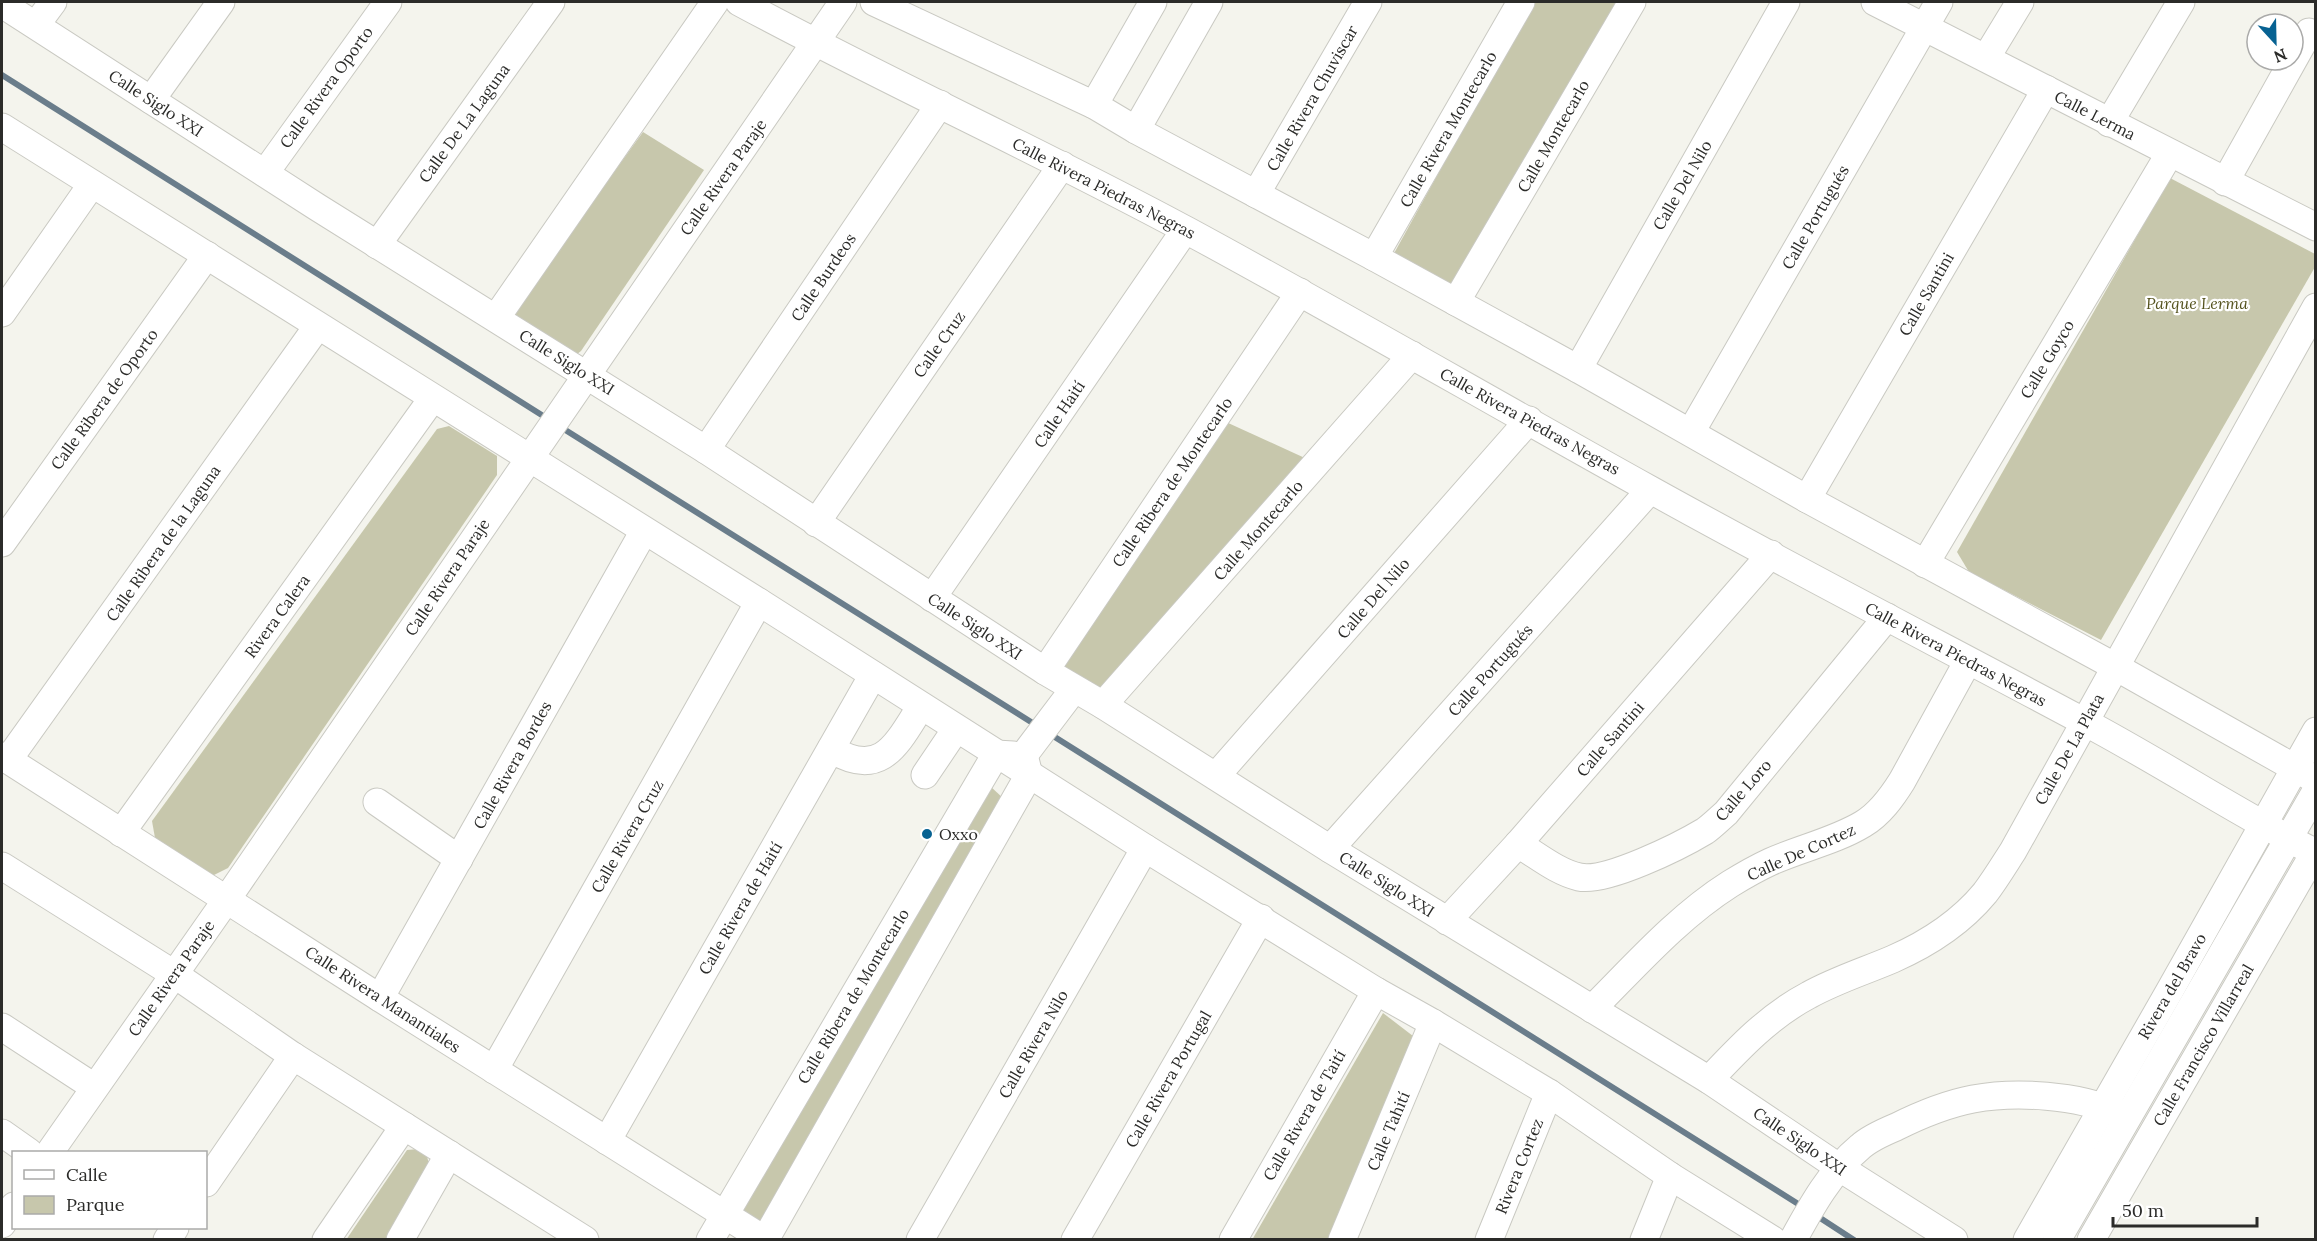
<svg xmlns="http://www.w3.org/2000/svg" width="2317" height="1241" font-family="Lora,serif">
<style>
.green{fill:#c7c7ac}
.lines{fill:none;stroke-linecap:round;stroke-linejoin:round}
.stream{stroke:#6a7d8b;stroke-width:6}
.minor-casing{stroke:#c9c9c2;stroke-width:29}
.minor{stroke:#fff;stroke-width:27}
.poi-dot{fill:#076292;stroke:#fff;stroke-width:2}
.labels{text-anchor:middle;stroke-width:4.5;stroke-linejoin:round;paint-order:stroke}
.street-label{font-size:16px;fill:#2b2b29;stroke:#fff}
.park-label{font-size:16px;font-style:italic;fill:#55531e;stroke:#fff}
.poi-label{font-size:16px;fill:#2b2b29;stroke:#fff;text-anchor:start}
</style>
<rect width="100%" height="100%" fill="#f4f4ed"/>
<!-- green -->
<g class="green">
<polygon points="1533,2 1616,2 1456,292 1392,257"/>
<polygon points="643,132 704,170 581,351 572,358 512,320 513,311"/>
<polygon points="2170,178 2315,254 2315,267 2101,640 1969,572 1957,552"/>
<polygon points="1226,422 1307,459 1100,693 1061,667"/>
<polygon points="449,426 497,456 497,475 228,868 212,876 155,838 152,821 437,429"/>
<polygon points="990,786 1004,799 763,1225 738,1208"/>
<polygon points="1383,1013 1413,1036 1329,1239 1252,1240"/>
<polygon points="419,1149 427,1156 430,1169 389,1239 346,1240 407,1150"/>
</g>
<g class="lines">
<!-- stream -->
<g class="stream">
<polyline points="2,75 548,419"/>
<polyline points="559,426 1039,727"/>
<polyline points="1050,734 1803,1207"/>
<polyline points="1814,1214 1854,1240"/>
</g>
<!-- minor casing -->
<g class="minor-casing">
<g id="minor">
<path d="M739,2C887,82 1040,151 1188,231C1343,315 1496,404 1651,490C1793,569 1937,643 2079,719C2159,761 2234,811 2314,852"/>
<polyline points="874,2 1094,105 1136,130 1374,257 1578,369 1807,499 2114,666 2316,780"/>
<polyline points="1875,2 2316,227"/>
<polyline points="2,4 317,207 706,450 1045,671 1103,705 1330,849 1709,1080 1840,1168 1954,1240"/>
<polyline points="36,25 53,2"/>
<polyline points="1986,58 2020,2"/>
<polyline points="151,100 221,2"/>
<polyline points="1094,105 1153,2"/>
<polyline points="2109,123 2181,2"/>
<polyline points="2,127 759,602 1145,848 1376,991 1433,1023 1549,1093 1670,1176 1773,1240"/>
<polyline points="1136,130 1209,2"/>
<polyline points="265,173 388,2"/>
<polyline points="2225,182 2309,32"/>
<polyline points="1256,194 1368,2"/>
<polyline points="377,245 551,2"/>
<polyline points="1374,257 1521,2"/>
<polyline points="1456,302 1632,2"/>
<polyline points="2,313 92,184"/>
<polyline points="496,318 715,2"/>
<polyline points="1578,369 1786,2"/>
<polyline points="1691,432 1939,2"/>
<polyline points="706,450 940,104"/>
<polyline points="1807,499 2046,89"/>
<polyline points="816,523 1062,165"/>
<polyline points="2,543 207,255"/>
<polyline points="1925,564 2170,153"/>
<polyline points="932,598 1185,230"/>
<polyline points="1045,671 1300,292"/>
<polyline points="1103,705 1412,355"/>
<path d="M831,749C881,780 897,744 921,706"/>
<polyline points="1024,755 1074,689"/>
<polyline points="2,756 380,998 765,1240"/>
<polyline points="8,760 317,327"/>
<polyline points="925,775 956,729"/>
<polyline points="1216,776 1529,420"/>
<polyline points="377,802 459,859"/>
<polyline points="121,833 432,399"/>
<path d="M1518,844C1537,855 1557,872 1579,877C1606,883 1680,846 1705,831C1712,826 1719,819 1726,813L1887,617"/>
<polyline points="1330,849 1650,490"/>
<polyline points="2,866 174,974 293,1056 585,1240"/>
<polyline points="1447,921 1518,844 1771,554"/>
<polyline points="380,998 644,531"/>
<path d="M1592,1009C1636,965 1678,917 1730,884C1743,876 1757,868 1770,862C1801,848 1835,841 1863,824C1880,814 1892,797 1902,781L1968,661"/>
<polyline points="2,1027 94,1087"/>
<polyline points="494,1070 759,602"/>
<path d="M1709,1080C1739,1048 1769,1016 1809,995C1836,980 1865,971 1893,959C1927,944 1961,922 1985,893C1995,880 2004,865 2013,851L2316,307"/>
<polyline points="2,1133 29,1152"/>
<polyline points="607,1141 873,675"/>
<polyline points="50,1152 227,899 843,2"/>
<polyline points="206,1183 293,1056"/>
<polyline points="2,1224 14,1206"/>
<polyline points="167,1240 175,1228"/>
<polyline points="326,1240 404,1126"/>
<polyline points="400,1240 449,1154"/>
<polyline points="710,1240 996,754 1013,755"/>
<polyline points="765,1240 1029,775 1025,759"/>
<polyline points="920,1240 1145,848"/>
<polyline points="1075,1240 1261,918"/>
<polyline points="1233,1240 1376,991"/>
<polyline points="1342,1240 1433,1023"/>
<polyline points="1489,1240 1549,1093"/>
<polyline points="1644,1240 1670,1176"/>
<path d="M1793,1240C1811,1207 1831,1171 1860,1147C1870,1138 1884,1132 1896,1127C1920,1115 1947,1104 1973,1099C2016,1091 2078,1095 2118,1113"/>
<polyline points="2027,1240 2169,992 2316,731"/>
<polyline points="2057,1240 2316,791"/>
<polyline points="2091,1240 2316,850"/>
</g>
</g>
<!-- minor -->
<use href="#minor" class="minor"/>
</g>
<!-- markers -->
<circle class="poi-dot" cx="927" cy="834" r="6"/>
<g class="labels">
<!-- street labels -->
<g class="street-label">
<text transform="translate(326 87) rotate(-54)" y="6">Calle Rivera Oporto</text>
<text transform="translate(1312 98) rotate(-60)" y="6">Calle Rivera Chuviscar</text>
<text transform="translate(156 103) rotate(33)" y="6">Calle Siglo XXI</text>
<text transform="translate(2095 115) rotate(27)" y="6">Calle Lerma</text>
<text transform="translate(464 123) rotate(-54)" y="6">Calle De La Laguna</text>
<text transform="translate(1448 129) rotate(-60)" y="6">Calle Rivera Montecarlo</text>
<text transform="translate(1553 136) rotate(-60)" y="6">Calle Montecarlo</text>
<text transform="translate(723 177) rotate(-55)" y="6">Calle Rivera Paraje</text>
<text transform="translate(1682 185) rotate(-60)" y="6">Calle Del Nilo</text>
<text transform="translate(1104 188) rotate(27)" y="6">Calle Rivera Piedras Negras</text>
<text transform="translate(1815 217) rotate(-60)" y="6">Calle Portugués</text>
<text transform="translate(823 277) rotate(-56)" y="6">Calle Burdeos</text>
<text transform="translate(1926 294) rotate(-60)" y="6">Calle Santini</text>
<text transform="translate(939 344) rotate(-55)" y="6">Calle Cruz</text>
<text transform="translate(2047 359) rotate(-59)" y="6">Calle Goyco</text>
<text transform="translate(567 362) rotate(32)" y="6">Calle Siglo XXI</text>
<text transform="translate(104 399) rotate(-54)" y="6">Calle Ribera de Oporto</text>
<text transform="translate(1059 414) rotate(-56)" y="6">Calle Haití</text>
<text transform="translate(1530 421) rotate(29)" y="6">Calle Rivera Piedras Negras</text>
<text transform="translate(1172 482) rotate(-56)" y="6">Calle Ribera de Montecarlo</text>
<text transform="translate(1258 530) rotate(-49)" y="6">Calle Montecarlo</text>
<text transform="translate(163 543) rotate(-55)" y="6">Calle Ribera de la Laguna</text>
<text transform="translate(447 577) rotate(-56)" y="6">Calle Rivera Paraje</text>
<text transform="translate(1373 598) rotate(-49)" y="6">Calle Del Nilo</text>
<text transform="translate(277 616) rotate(-54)" y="6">Rivera Calera</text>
<text transform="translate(975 626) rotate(33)" y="6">Calle Siglo XXI</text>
<text transform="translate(1956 654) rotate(28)" y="6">Calle Rivera Piedras Negras</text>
<text transform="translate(1490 670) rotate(-48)" y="6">Calle Portugués</text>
<text transform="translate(1610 739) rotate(-49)" y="6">Calle Santini</text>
<text transform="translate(2069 749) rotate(-61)" y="6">Calle De La Plata</text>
<text transform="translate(512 765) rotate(-61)" y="6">Calle Rivera Bordes</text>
<text transform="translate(1743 790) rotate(-49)" y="6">Calle Loro</text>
<text transform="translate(627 836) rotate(-60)" y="6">Calle Rivera Cruz</text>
<text transform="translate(1801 852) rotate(-24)" y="6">Calle De Cortez</text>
<text transform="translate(1387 884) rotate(32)" y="6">Calle Siglo XXI</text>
<text transform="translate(740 908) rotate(-60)" y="6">Calle Rivera de Haití</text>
<text transform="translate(171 978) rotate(-55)" y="6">Calle Rivera Paraje</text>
<text transform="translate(2172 986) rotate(-60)" y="6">Rivera del Bravo</text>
<text transform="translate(853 996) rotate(-59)" y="6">Calle Ribera de Montecarlo</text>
<text transform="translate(383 999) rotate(33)" y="6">Calle Rivera Manantiales</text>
<text transform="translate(1033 1044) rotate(-60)" y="6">Calle Rivera Nilo</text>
<text transform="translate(2203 1045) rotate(-60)" y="6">Calle Francisco Villarreal</text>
<text transform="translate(1168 1079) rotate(-60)" y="6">Calle Rivera Portugal</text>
<text transform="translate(1304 1115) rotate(-60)" y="6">Calle Rivera de Taití</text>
<text transform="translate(1388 1131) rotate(-67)" y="6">Calle Tahití</text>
<text transform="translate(1800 1141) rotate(34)" y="6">Calle Siglo XXI</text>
<text transform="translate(1519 1166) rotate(-68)" y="6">Rivera Cortez</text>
</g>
<!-- park labels -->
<g class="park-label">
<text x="2197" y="309">Parque Lerma</text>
</g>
<!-- poi labels -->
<g class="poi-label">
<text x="939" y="840">Oxxo</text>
</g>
</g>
<!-- border -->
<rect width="2317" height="1241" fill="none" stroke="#2b2b29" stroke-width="6"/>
<!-- legend -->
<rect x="12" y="1151" width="195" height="78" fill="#ffffff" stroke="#aaaaa9" stroke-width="1.5"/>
<rect x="24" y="1170" width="30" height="9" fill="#ffffff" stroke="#aaaaa9" stroke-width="1.5"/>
<text x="66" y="1181" font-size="18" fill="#2b2b29">Calle</text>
<rect x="24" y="1196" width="30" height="18" fill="#c7c7ac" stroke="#aaaaa9" stroke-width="1.5"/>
<text x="66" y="1211" font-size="18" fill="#2b2b29">Parque</text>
<!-- north arrow -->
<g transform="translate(2275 42) rotate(158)"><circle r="28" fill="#ffffff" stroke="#aaaaa9" stroke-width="1.5"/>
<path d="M0-4.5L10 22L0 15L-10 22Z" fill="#076292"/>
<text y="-9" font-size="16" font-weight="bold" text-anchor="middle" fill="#2b2b29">N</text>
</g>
<!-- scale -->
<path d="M2113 1217v9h144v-9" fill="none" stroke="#2b2b29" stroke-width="3"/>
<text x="2122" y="1217" font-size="18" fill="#2b2b29" stroke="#ffffff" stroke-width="4.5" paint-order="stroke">50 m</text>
</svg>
